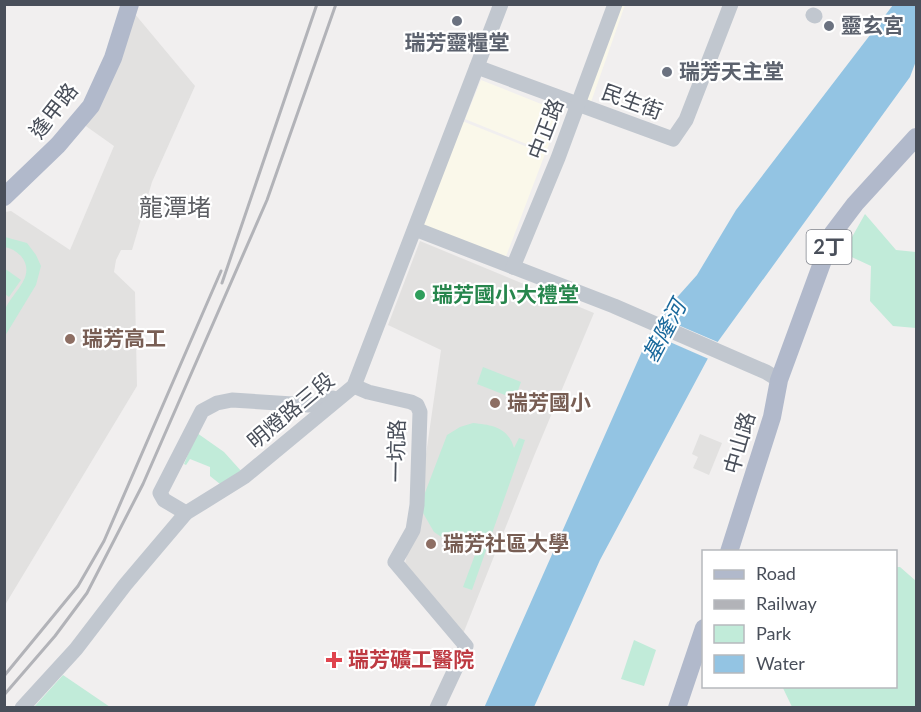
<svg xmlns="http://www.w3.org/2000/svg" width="921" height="712" font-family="Lato,'Noto Sans TC',sans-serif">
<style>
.commercial{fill:#faf8ea}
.education{fill:#e2e1e0}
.green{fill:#c1ebd9}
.water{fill:#93c4e3}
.pier{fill:#f1efef}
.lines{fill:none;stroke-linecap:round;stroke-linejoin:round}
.minor{stroke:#c1c7cf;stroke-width:15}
.major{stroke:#b1b9cb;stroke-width:18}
.rail{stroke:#b2b3b8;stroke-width:3}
.worship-dot{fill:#6b7280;stroke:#fff;stroke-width:2}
.leisure-dot{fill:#2e9e5b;stroke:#fff;stroke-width:2}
.education-dot{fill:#8d6e63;stroke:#fff;stroke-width:2}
.health-dot{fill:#e0444e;stroke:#fff;stroke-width:2}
.labels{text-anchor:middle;stroke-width:4.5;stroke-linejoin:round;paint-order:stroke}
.shield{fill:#fff;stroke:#80848c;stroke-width:1.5}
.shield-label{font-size:20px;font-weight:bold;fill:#494f5a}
.worship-label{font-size:21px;font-weight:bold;fill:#5b616d;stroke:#fff;text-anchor:start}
.street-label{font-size:21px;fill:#494f5a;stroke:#fff}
.leisure-label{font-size:21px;font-weight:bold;fill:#27864d;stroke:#fff;text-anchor:start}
.education-label{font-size:21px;font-weight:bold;fill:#785e54;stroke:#fff;text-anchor:start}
.health-label{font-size:21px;font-weight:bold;fill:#be3a42;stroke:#fff;text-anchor:start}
.water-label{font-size:22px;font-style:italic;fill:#1a699c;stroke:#fff}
.quarter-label{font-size:24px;fill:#5c5e63;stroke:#fff}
</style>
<rect width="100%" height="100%" fill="#f1efef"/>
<!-- commercial -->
<g class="commercial">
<polygon points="609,5 625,5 591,102 578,92"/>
<polygon points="481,80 561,112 546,152 465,119"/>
<polygon points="462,121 545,154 505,259 421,225"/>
</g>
<!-- education -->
<g class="education">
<polygon points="134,13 195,86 152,182 132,250 121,250 116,260 114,272 135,292 137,386 5,605 5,212 11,211 70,250 114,146 83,124"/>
<polygon points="420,241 594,313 534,456 463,634 404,568 420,496 441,350 388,325"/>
<polygon points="700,434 722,443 709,475 693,468 698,457 692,454"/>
</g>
<!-- green -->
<g class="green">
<polygon points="865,214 896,250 916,252 916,328 893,326 870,301 871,266 843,253"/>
<path d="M5,237L27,243L36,255L41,266L36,285L5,336C4,329 3,318 4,312C10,293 38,277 21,256C16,251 11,248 5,247Z"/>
<polygon points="4,268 21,280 9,297 5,294"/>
<polygon points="483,367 521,382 515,399 477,384"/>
<path d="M473,423C492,425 508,427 514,448L519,438L525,440L472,590L463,587L482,536L460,542L443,538L434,532L423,513V498L447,435L460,427Z"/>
<polygon points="197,433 224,452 242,472 220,484 210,476 210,467 190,459 186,465 184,464"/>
<polygon points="896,567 900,567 916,581 916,707 792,707 783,688 768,687 896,686"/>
<polygon points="634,640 656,650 644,686 621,679"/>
<polygon points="63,675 110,707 34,707"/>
</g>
<!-- water -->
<polygon class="water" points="893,5 916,5 916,61 910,77 714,347 600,560 534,707 484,708 655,322 697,275 736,210"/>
<!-- pier -->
<polygon class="pier" points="657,316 720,343 711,360 647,332"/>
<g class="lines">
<!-- minor -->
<g class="minor">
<polyline points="813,15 815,16"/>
<polyline points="477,67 673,139 686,120 731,4"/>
<polyline points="415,229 614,306 766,372 779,380"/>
<polyline points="513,267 558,158 615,4"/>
<polyline points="354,386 368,392 411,402 417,405 420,412 417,505 413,530 395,562 466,646 437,708"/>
<polyline points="186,513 164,500 160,493 202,411 217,403 232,400 308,405 317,404 333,398"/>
<polyline points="22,708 76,649 125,585 186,513 244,477 354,386 501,4"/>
</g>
<!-- major -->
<g class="major">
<polyline points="4,197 58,145 91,106 113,58 130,4"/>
<polyline points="729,552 772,417 779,380 833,233 855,204 916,137"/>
<polyline points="677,708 704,628"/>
</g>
<!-- rail -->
<g class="rail">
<polyline points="222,283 317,4"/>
<polyline points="4,676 78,586 104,541 221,271"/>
<polyline points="4,695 55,636 87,593 143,484 267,200 336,4"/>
</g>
</g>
<!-- markers -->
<g class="worship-dot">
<circle cx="457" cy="21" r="6"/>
<circle cx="829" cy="26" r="6"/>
<circle cx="667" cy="72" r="6"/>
</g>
<circle class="leisure-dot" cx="420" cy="295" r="6"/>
<g class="education-dot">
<circle cx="70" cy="339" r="6"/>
<circle cx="495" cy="403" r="6"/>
<circle cx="431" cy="544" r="6"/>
</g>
<path class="health-dot" d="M331 651h6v6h6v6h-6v6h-6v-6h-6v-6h6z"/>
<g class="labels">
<!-- shield labels -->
<rect class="shield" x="806.5" y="230" width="45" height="34" rx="4.5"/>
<g class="shield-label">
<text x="829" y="254">2丁</text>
</g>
<!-- worship labels -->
<g class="worship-label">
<text x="841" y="33">靈玄宮</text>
<text x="457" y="50" text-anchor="middle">瑞芳靈糧堂</text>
<text x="679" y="79">瑞芳天主堂</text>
</g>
<!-- street labels -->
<g class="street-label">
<text transform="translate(632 102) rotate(20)" y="7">民生街</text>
<text transform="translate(54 111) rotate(-52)" y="7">逢甲路</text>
<text transform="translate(546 129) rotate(-69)" y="7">中正路</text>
<text transform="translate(291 411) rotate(-40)" y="7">明燈路三段</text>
<text transform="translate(740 443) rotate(-74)" y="7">中山路</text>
<text transform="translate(397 451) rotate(-89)" y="7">一坑路</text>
</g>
<!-- leisure labels -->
<g class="leisure-label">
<text x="432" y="302">瑞芳國小大禮堂</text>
</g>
<!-- education labels -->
<g class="education-label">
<text x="82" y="346">瑞芳高工</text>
<text x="507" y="410">瑞芳國小</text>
<text x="443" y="551">瑞芳社區大學</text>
</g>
<!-- health labels -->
<g class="health-label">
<text x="348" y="667">瑞芳礦工醫院</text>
</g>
<!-- water labels -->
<g class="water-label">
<text transform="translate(664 331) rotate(-62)" y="8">基隆河</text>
</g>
<!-- quarter labels -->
<g class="quarter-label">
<text x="175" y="216">龍潭堵</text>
</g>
</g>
<!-- border -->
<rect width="921" height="712" fill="none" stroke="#494f5a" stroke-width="12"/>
<!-- legend -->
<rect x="702" y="550" width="195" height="138" fill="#ffffff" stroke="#b6b9bd" stroke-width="1.5"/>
<rect x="714" y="570" width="30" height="9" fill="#b1b9cb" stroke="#b6b9bd" stroke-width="1.5"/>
<text x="756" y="580" font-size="18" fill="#494f5a">Road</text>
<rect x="714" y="600" width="30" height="9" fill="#b2b3b8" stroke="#b6b9bd" stroke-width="1.5"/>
<text x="756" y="610" font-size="18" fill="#494f5a">Railway</text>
<rect x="714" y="625" width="30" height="18" fill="#c1ebd9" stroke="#b6b9bd" stroke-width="1.5"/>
<text x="756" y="640" font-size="18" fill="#494f5a">Park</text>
<rect x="714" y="655" width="30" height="18" fill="#93c4e3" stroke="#b6b9bd" stroke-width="1.5"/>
<text x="756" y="670" font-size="18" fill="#494f5a">Water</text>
</svg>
